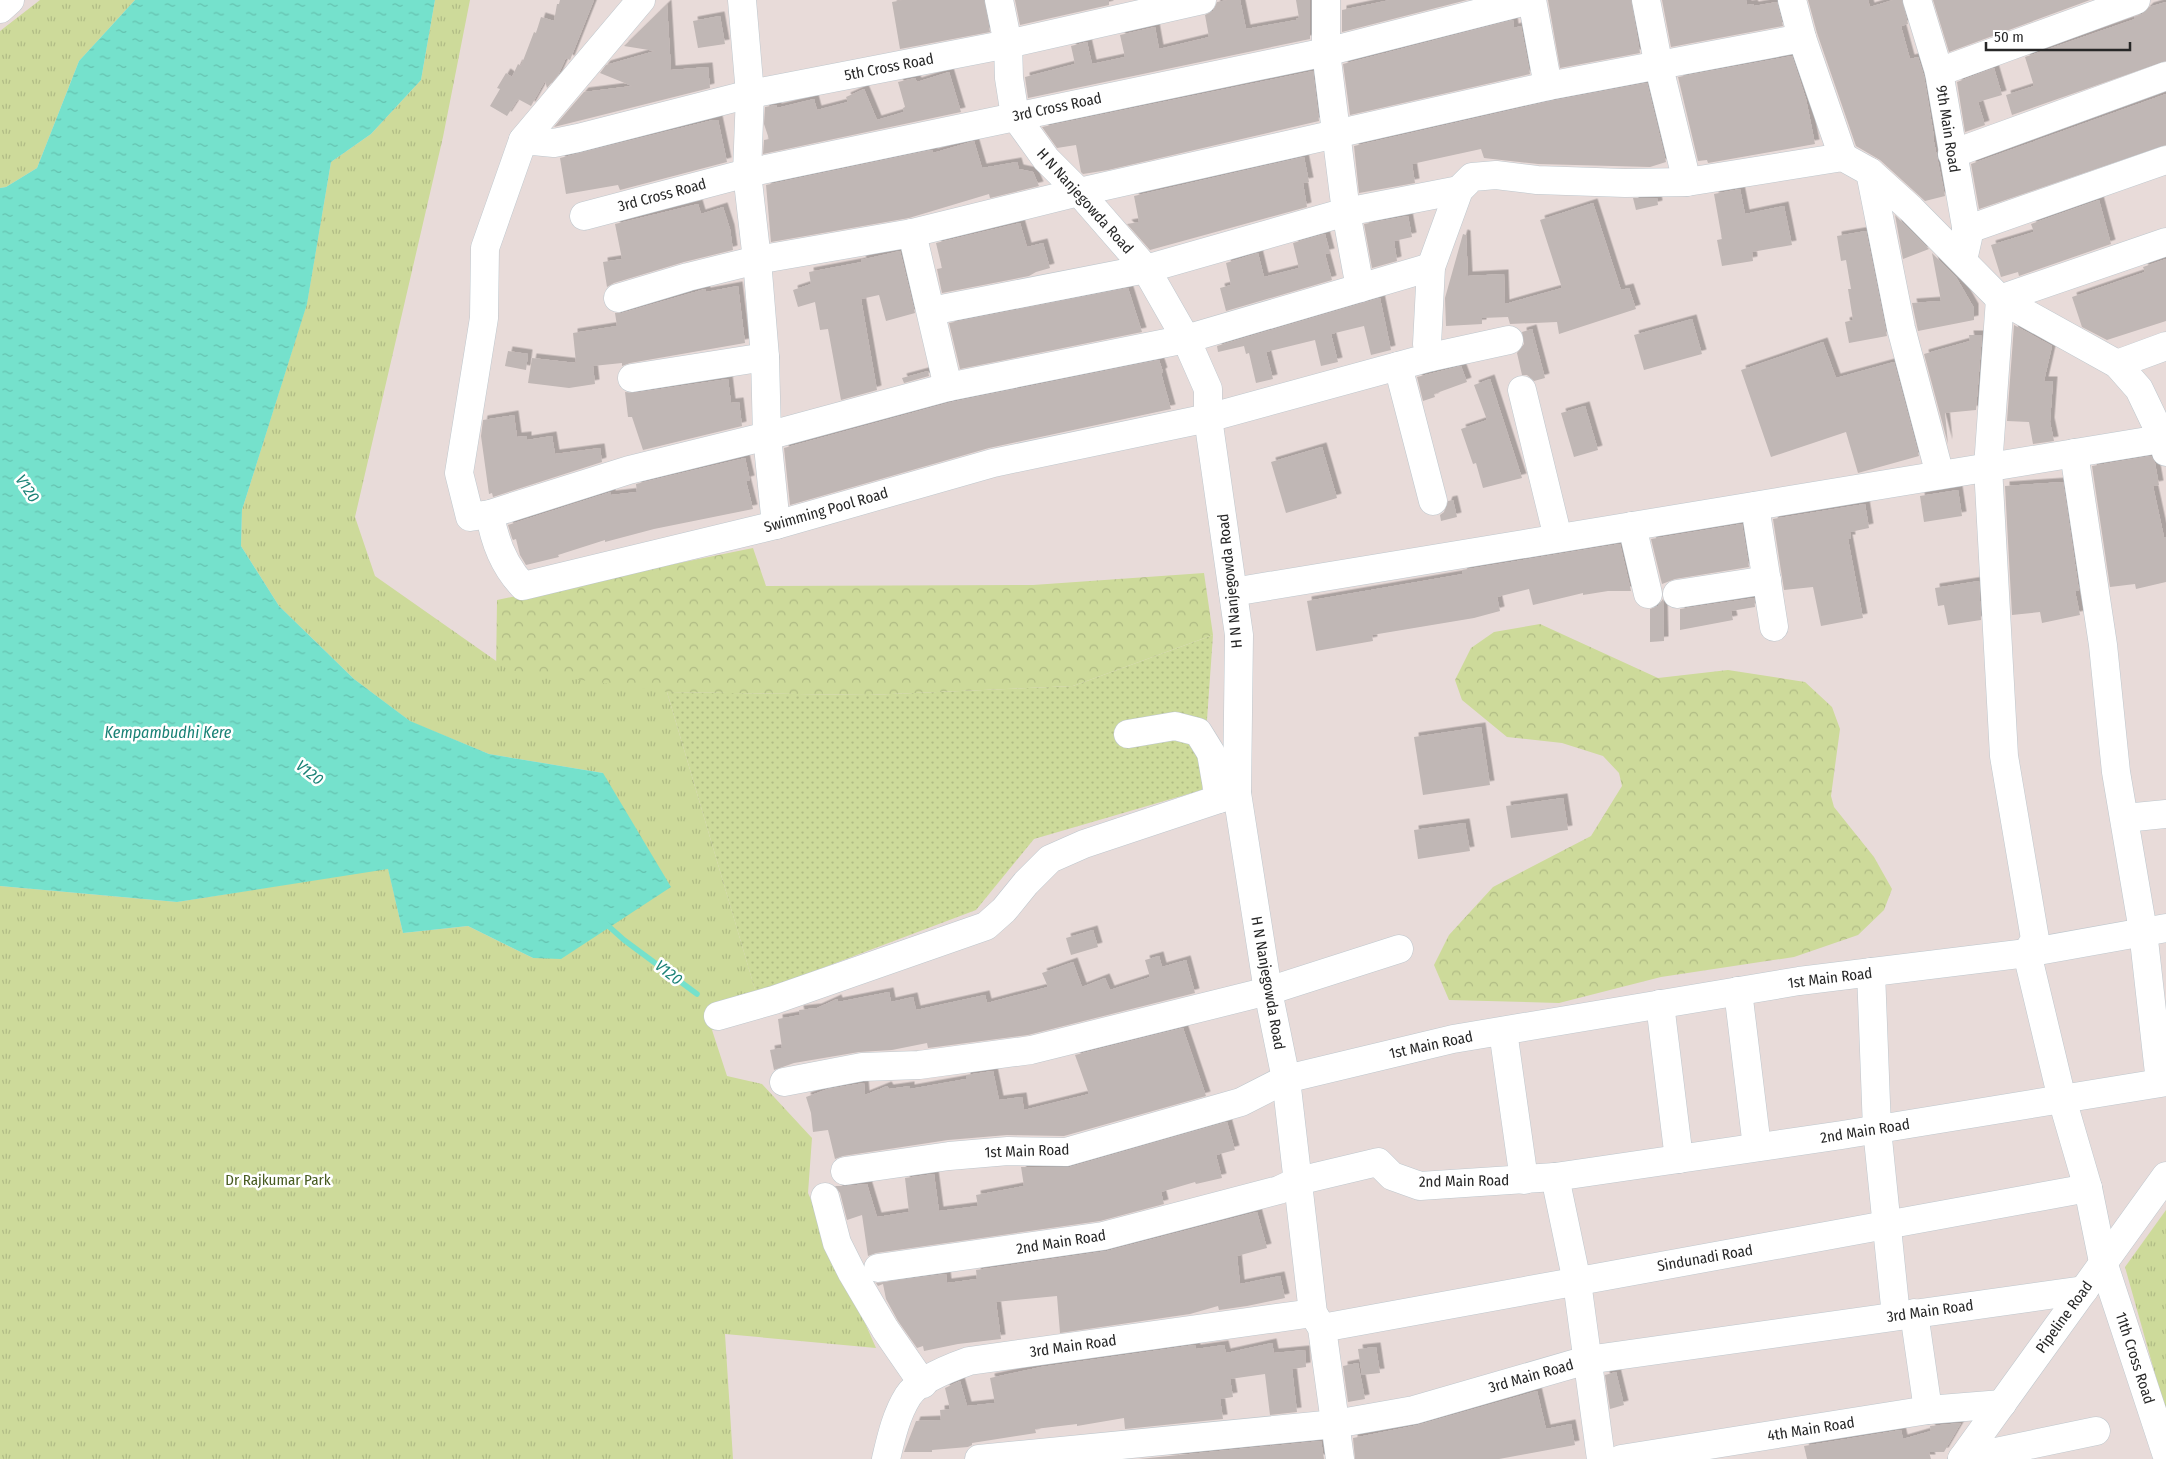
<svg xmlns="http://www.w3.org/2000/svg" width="2166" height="1459" font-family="'Fira Sans Condensed',sans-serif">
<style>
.grass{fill:url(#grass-dots)}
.forest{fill:url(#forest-crowns)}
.park{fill:url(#park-tufts)}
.water{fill:url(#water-ripples)}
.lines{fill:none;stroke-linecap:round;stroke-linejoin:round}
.stream{stroke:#75e1cc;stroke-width:5.5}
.building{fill:#c0b7b5;filter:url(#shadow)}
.minor-casing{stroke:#bec7cd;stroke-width:29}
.minor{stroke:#fff;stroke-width:28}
.labels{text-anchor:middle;stroke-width:5;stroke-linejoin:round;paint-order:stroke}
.street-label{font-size:15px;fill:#272727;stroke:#fff}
.park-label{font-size:15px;fill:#475b20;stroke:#fff}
.water-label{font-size:16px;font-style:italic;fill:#1a8276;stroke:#fff}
</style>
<defs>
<pattern id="grass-dots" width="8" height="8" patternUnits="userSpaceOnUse" patternTransform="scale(1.25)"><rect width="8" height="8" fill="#cdda9a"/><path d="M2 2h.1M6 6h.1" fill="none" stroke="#b0bb85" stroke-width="1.8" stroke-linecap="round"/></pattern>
<pattern id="forest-crowns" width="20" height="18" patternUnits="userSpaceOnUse" patternTransform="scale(1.25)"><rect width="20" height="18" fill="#cdda9a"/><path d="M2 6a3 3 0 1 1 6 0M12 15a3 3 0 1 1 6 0" fill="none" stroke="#b0bb85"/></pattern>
<pattern id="park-tufts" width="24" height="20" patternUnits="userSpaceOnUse" patternTransform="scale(1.25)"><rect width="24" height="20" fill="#cdda9a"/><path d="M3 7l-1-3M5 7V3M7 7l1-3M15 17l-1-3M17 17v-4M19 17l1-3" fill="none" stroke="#b0bb85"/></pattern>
<pattern id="water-ripples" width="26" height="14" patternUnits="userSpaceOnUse" patternTransform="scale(1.25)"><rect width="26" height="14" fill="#75e1cc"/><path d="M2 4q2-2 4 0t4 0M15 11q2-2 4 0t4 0" fill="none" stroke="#65c1af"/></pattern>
<filter id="shadow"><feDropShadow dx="4.5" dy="-4.5" stdDeviation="0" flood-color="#0004"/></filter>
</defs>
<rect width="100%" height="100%" fill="#e8dbd9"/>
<!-- grass -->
<polygon class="grass" points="1213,635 1202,790 1034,839 976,910 756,993 667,692 868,695 1073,686"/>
<!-- forest -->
<g class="forest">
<polygon points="753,548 766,586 1033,585 1204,573 1213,635 1073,686 868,695 520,690 496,673 497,600"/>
<polygon points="1540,624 1658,678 1728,670 1805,682 1832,707 1840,729 1831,796 1834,807 1874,857 1892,889 1884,910 1858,935 1794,957 1661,977 1559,1003 1449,1000 1434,965 1449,935 1493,887 1591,836 1622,786 1619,773 1603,756 1562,743 1507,737 1462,700 1455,680 1471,648 1494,632"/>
</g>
<!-- park -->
<g class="park">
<polygon points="40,0 135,0 79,61 37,168 6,187 0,188 0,31"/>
<polygon points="435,0 470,0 443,137 355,517 375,576 509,670 667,692 762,1013 712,1030 727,1076 762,1084 812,1138 808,1193 876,1348 725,1334 733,1459 0,1459 0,886 177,902 388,868 403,933 468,926 533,958 603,773 489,754 411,722 354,679 279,606 241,546 242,510 307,303 331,162 371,134 421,80"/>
<polygon points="2166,1210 2166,1413 2125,1267"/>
</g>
<!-- water -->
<polygon class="water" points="135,0 435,0 421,80 371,134 331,162 307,304 242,510 241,546 279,606 354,679 410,721 489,754 603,773 671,887 561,959 533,958 468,926 403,933 388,869 177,902 0,886 0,188 6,187 37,168 79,61"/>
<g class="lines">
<!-- stream -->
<polyline class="stream" points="605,923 624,940 697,994"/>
</g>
<!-- building -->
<g class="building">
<polygon points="560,0 594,0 570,60 566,58 558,75 547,88 545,81 531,106 518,99 507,116 490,106 500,89 497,88 506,73 512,77 518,64 521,66 534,32 536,33 541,17 554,21 557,4 559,4"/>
<polygon points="903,0 984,0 990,32 900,49 892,2"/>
<polygon points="1015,0 1109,0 1109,5 1020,25"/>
<polygon points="1228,0 1240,0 1246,29 1296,20 1296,19 1299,18 1296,0 1310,0 1310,39 1028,98 1025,77 1075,64 1071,46 1087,42 1092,64 1125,57 1120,35 1155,27 1159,49 1205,38 1209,37 1205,15 1213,11 1217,2"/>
<polygon points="1390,0 1467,0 1342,32 1342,10"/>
<polygon points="1548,0 1631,0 1640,53 1560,68"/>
<polygon points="1662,0 1746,0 1747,5 1753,4 1754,6 1777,2 1783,26 1671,47"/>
<polygon points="1808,0 1868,0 1870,7 1893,0 1902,0 1908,24 1901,26 1910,59 1918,57 1924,76 1934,137 1933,137 1945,196 1925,201 1880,160 1856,146 1817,33"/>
<polygon points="1933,0 2090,0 1949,52"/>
<polygon points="2166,2 2166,61 2012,115 2006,95 2034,86 2025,57 2135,19 2134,17 2142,14 2149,7"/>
<polygon points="667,4 671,70 708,67 710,88 554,127 584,92 632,86 600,73 606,65 655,51 624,46"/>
<polygon points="720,16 725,44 698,48 693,21"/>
<polygon points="1513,20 1514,28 1521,26 1530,74 1350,115 1343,64"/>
<polygon points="1792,56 1806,99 1815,144 1708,163 1707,160 1698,161 1678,77"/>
<polygon points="1994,68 2002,95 1978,102 1985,125 1965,132 1957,82"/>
<polygon points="1313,71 1319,121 1108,170 1083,174 1081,172 1076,145 1057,148 1042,127"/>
<polygon points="949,72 961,112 763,154 764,140 769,139 764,124 765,107 776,105 777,108 814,99 817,110 848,102 846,97 864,89 877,120 904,112 903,108 905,107 898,82 915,78 917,82"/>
<polygon points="1647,83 1666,162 1650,167 1538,164 1484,158 1481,149 1412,164 1415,183 1359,193 1354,146 1551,101"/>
<polygon points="2166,94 2166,145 1979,209 1971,164"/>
<polygon points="713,120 718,120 727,162 620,190 618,185 566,194 560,158"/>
<polygon points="974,141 982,168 1017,162 1019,169 1033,172 1039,186 990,198 989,194 909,218 771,242 766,185 932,150 933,153"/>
<polygon points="1304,157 1309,182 1303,183 1307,207 1150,250 1127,224 1139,222 1134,196"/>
<polygon points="1740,189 1745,214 1784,206 1792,245 1752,252 1753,261 1722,266 1717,240 1722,239 1714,194"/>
<polygon points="1633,198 1657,198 1658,205 1636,210"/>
<polygon points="2099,200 2111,244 2019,276 2018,272 2001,277 1991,245 2034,232 2031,224"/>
<polygon points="1593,203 1621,290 1629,288 1636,309 1559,334 1557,322 1510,324 1508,317 1482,318 1482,324 1446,326 1445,298 1463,234 1466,235 1468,276 1504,274 1505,304 1562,288 1540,220"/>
<polygon points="698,204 701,214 723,207 730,229 733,250 684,262 614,283 607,287 603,262 622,259 615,224"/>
<polygon points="1895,215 1929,249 1903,259"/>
<polygon points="1408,216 1412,237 1394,241 1397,261 1372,268 1364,224"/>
<polygon points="1020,223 1027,247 1043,243 1050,268 1036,272 1029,276 942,293 937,269 942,268 936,243"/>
<polygon points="1866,231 1887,336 1849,343 1845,322 1853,320 1848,289 1851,289 1846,260 1841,261 1837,236"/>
<polygon points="1325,234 1330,253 1325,254 1332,280 1226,311 1220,288 1231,285 1226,263 1258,253 1264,277 1299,268 1293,243"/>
<polygon points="900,251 915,313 886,321 879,295 861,299 877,390 841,400 828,329 820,330 815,302 798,307 793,290 811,284 809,272 862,262 861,260"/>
<polygon points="1932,253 1956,277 1974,308 1974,320 1918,331 1912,303 1941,301"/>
<polygon points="2166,259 2166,321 2107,340 2082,327 2072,297 2145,272 2143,267"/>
<polygon points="738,286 745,343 630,363 622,366 622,363 593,366 595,384 569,388 528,383 532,358 576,363 573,333 617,326 615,313 622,313 705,289 706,292"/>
<polygon points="1128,288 1142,332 960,369 949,323"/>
<polygon points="1380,298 1391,350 1371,355 1364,326 1331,334 1338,362 1321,366 1315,340 1266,352 1273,379 1256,383 1249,353 1246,354 1244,346 1218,352 1217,346"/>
<polygon points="1692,319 1702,354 1644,370 1634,335"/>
<polygon points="2014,325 2052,346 2044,381 2053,381 2050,422 2054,441 2033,444 2029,422 2007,421"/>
<polygon points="1532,329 1545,378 1534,381 1527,375 1522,375 1517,353 1524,344 1522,332"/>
<polygon points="1969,335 1982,335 1976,410 1945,413 1948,444 1924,354 1970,341"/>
<polygon points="1823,342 1836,378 1894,362 1919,456 1858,473 1846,432 1771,457 1741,370"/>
<polygon points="508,351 528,354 526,370 505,366"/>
<polygon points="1159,360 1163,372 1161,373 1171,409 989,448 790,505 784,448 952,402"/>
<polygon points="1461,366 1467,382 1434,394 1435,397 1423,401 1417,377"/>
<polygon points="928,371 929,376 904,383 902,378"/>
<polygon points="728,379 731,403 739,402 742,426 643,450 632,417 628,417 625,392 634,393"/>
<polygon points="1490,379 1522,478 1483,488 1476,463 1473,464 1461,429 1487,420 1474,385"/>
<polygon points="1585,406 1598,450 1574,457 1561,413"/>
<polygon points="514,415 517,437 527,436 527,440 552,436 555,454 600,448 602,462 493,497 492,493 489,494 481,436 483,420"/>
<polygon points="1322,447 1337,498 1286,513 1271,462"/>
<polygon points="2151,456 2155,463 2159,485 2153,486 2164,537 2166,537 2166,582 2136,589 2135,584 2110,587 2092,466"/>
<polygon points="745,458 750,480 746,481 753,509 654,529 605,542 605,540 558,555 559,557 526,565 520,555 516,539 513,540 512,538 508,525 611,492 611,495 637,492 636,484"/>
<polygon points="2063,482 2079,591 2075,591 2080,615 2042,623 2040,612 2012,615 2005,486"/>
<polygon points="1958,490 1962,516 1924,522 1920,496"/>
<polygon points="1453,500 1457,517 1441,521 1440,515 1444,512 1448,501"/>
<polygon points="1865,504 1869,528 1850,532 1851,539 1848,539 1863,618 1821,626 1813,587 1784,590 1773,519"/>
<polygon points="1742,524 1749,567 1675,579 1662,584 1651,539"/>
<polygon points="1620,544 1631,591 1608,591 1583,595 1583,593 1533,605 1529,589 1497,597 1500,611 1474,618 1372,635 1373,641 1316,651 1307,601 1463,574 1462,570"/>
<polygon points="1979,581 1981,620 1948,625 1944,605 1938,606 1935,588"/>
<polygon points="1754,598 1755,607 1731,611 1733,620 1680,630 1680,609"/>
<polygon points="1663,599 1664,641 1650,642 1650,609 1658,606"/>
<polygon points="1481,727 1490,785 1423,795 1414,737"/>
<polygon points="1563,798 1568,830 1511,838 1506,806"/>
<polygon points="1465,823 1470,851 1418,859 1414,830"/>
<polygon points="1093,930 1098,947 1071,955 1066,938"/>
<polygon points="1159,956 1162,967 1186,960 1195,993 1028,1035 928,1048 927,1043 892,1050 859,1052 794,1063 774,1070 770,1050 782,1048 778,1019 800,1015 799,1010 817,1008 837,999 838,1002 889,992 891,1002 913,997 916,1010 985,995 987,1003 1048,987 1042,973 1073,962 1082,987 1105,978 1110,990 1150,977 1145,960"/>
<polygon points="1183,1028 1206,1096 1064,1136 1007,1135 948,1140 843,1156 835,1159 828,1130 813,1132 811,1113 806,1097 828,1089 864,1083 865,1095 887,1086 889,1089 910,1086 910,1089 966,1079 966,1075 993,1071 999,1100 1022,1097 1024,1110 1089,1094 1075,1055"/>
<polygon points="1227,1122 1235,1150 1216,1155 1222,1178 1196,1184 1195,1182 1161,1192 1164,1204 1100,1221 876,1253 868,1256 862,1215 847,1220 840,1193 835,1186 847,1186 867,1184 877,1217 909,1212 905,1178 934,1174 939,1211 978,1206 976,1195 1024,1186 1021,1167 1070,1167"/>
<polygon points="1257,1212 1267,1248 1237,1256 1240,1284 1280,1276 1285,1298 1247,1306 1219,1310 1218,1306 1190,1314 1060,1333 1057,1296 996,1302 1001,1339 958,1344 924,1351 923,1346 917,1348 898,1321 886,1299 883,1284 878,1286 876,1283 946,1274 947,1283 977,1279 976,1270 1107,1251"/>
<polygon points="1272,1343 1274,1353 1305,1350 1306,1367 1292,1369 1297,1412 1270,1415 1265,1374 1230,1379 1233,1397 1220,1399 1223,1419 1125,1429 1124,1418 1077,1426 1077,1424 1035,1429 1036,1433 972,1443 972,1445 968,1447 932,1450 932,1452 904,1452 916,1421 941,1420 940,1410 950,1409 945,1388 960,1381 967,1406 995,1403 990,1378 1041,1367 1195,1345 1196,1349 1224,1345 1226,1353"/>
<polygon points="1376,1347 1380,1373 1362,1375 1358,1349"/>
<polygon points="1358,1363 1365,1399 1348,1402 1343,1366"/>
<polygon points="1616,1372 1624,1405 1610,1409 1605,1375"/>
<polygon points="1537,1391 1546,1429 1571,1424 1575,1445 1499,1459 1355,1459 1353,1438 1418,1425"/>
<polygon points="1961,1423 1944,1452 1929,1452 1931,1459 1807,1459 1804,1446 1901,1430 1903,1439 1931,1431 1930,1426"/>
<polygon points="1321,1441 1324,1459 1139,1459"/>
</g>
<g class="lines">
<!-- minor casing -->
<g class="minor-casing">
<g id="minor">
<polyline points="742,0 750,94 747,173 757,260 765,357 767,436 776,525"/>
<polyline points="999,0 1008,44 1009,78 1015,116 1046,159 1079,192 1146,269 1186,339 1208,389 1208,418 1239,635 1237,793 1268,991 1286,1079 1313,1313 1322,1328 1340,1459"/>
<polyline points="1202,0 1008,44 750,94 578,138 554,143 523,140 485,248 484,318 459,473 470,517 490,514 629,470 767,436 948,387 1186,339 1431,267"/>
<polyline points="1532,0 1548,86"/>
<polyline points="1646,0 1659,67 1687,182"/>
<polyline points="1792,0 1802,38 1843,157"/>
<polyline points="1917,0 1939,72 1968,238 1963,260"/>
<polyline points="0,9 10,0"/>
<polyline points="1939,72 2136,0"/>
<polyline points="523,140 641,0"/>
<polyline points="1952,154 2166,76"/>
<polyline points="1870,172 1901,328 1940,475"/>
<polyline points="584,216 747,173 1326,52 1530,0"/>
<polyline points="1966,230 2166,160"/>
<polyline points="912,233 948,387"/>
<polyline points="2166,242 2000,299 1988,467 1999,666 2004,756 2035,939 2027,953 2062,1099 2088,1188 2103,1262 2166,1453"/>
<polyline points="1360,288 1346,212 1459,190"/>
<polyline points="618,298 688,277 757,260 912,233 1079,192 1548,86 1802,38"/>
<polyline points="931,311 1146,269 1346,212 1326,52 1326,0"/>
<polyline points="1431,357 1509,340"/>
<polyline points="2117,364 2166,346"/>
<polyline points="1398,366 1433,501"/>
<polyline points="632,378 765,357"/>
<polyline points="1522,390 1558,538"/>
<polyline points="2074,453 2103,645 2116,772 2143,931 2160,1082"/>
<polyline points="1755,506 1774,627"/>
<path d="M490,514C494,540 504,566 523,586L776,525L993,463L1208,418L1431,357L1427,344L1431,267L1459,190L1472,177L1496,175L1537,180L1625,183L1687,182L1843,157L1870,172L1911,209L2000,299L2117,364L2139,389L2163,439L2166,452"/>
<polyline points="1632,526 1648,594"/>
<polyline points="1233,592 2166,438"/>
<polyline points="1677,594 1767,580"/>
<polyline points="1128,734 1175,726 1198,732 1211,753 1219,799"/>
<polyline points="2125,818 2166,814"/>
<polyline points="1871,972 1877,1129 1896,1316"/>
<polyline points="1738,991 1757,1147"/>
<polyline points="1660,1004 1679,1159"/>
<polyline points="718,1016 774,1000 986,926 1004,910 1026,883 1050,859 1084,844 1237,793"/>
<polyline points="1503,1031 1524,1180"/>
<polyline points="784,1082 862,1067 919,1065 1031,1050 1268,991 1399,949"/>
<polyline points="845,1171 949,1156 1008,1151 1066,1152 1241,1102 1286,1079 1453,1039 1799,981 2027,953 2166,928"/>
<polyline points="1555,1177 1577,1282 1601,1459"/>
<polyline points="825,1197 837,1243 852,1273 885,1329 923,1384"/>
<polyline points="878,1268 1103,1236 1279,1190 1298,1181 1378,1162 1392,1176 1420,1186 1555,1177 1842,1135 2166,1082"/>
<polyline points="1914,1313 1928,1410"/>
<polyline points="1322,1328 2088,1188"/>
<path d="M886,1459C891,1438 896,1415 908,1396C918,1380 952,1367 969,1361L1313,1313"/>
<polyline points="979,1459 1335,1424 1414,1410 1587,1360 2084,1290"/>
<polyline points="1621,1459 1928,1410 2002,1404"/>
<polyline points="1962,1459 2166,1176"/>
<polyline points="1962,1459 2096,1431"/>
</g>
</g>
<!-- minor -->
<use href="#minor" class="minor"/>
</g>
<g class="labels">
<!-- street labels -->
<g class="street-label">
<text transform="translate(889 67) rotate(-11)" y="5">5th Cross Road</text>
<text transform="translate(1057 107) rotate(-12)" y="5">3rd Cross Road</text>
<text transform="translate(1948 129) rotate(81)" y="5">9th Main Road</text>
<text transform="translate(662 195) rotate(-15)" y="5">3rd Cross Road</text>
<text transform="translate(1085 201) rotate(48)" y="5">H N Nanjegowda Road</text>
<text transform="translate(826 510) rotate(-16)" y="5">Swimming Pool Road</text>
<text transform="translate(1230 581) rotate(-96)" y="5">H N Nanjegowda Road</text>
<text transform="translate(1830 978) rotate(-7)" y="5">1st Main Road</text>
<text transform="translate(1268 983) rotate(80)" y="5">H N Nanjegowda Road</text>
<text transform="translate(1431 1045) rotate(-12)" y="5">1st Main Road</text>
<text transform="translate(1865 1131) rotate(-9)" y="5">2nd Main Road</text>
<text transform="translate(1027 1151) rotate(-2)" y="5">1st Main Road</text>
<text transform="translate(1464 1181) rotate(-1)" y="5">2nd Main Road</text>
<text transform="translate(1061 1242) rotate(-9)" y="5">2nd Main Road</text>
<text transform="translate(1705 1258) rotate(-10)" y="5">Sindunadi Road</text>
<text transform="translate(1930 1311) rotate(-8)" y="5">3rd Main Road</text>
<text transform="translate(2064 1317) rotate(-54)" y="5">Pipeline Road</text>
<text transform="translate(1073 1346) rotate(-8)" y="5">3rd Main Road</text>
<text transform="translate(2135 1358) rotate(72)" y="5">11th Cross Road</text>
<text transform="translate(1531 1376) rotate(-16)" y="5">3rd Main Road</text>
<text transform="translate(1811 1429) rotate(-9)" y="5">4th Main Road</text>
</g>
<!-- park labels -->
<g class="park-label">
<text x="278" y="1185">Dr Rajkumar Park</text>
</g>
<!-- water labels -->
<g class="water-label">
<text transform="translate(28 488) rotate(56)" y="6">V120</text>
<text x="168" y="738">Kempambudhi Kere</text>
<text transform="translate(310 772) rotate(38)" y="6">V120</text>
<text transform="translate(669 972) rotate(38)" y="6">V120</text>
</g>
</g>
<!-- scale -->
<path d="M1986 42v8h144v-8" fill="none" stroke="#272727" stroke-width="2.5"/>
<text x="1994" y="42" font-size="15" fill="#272727" stroke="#ffffff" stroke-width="4" paint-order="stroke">50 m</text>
</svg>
